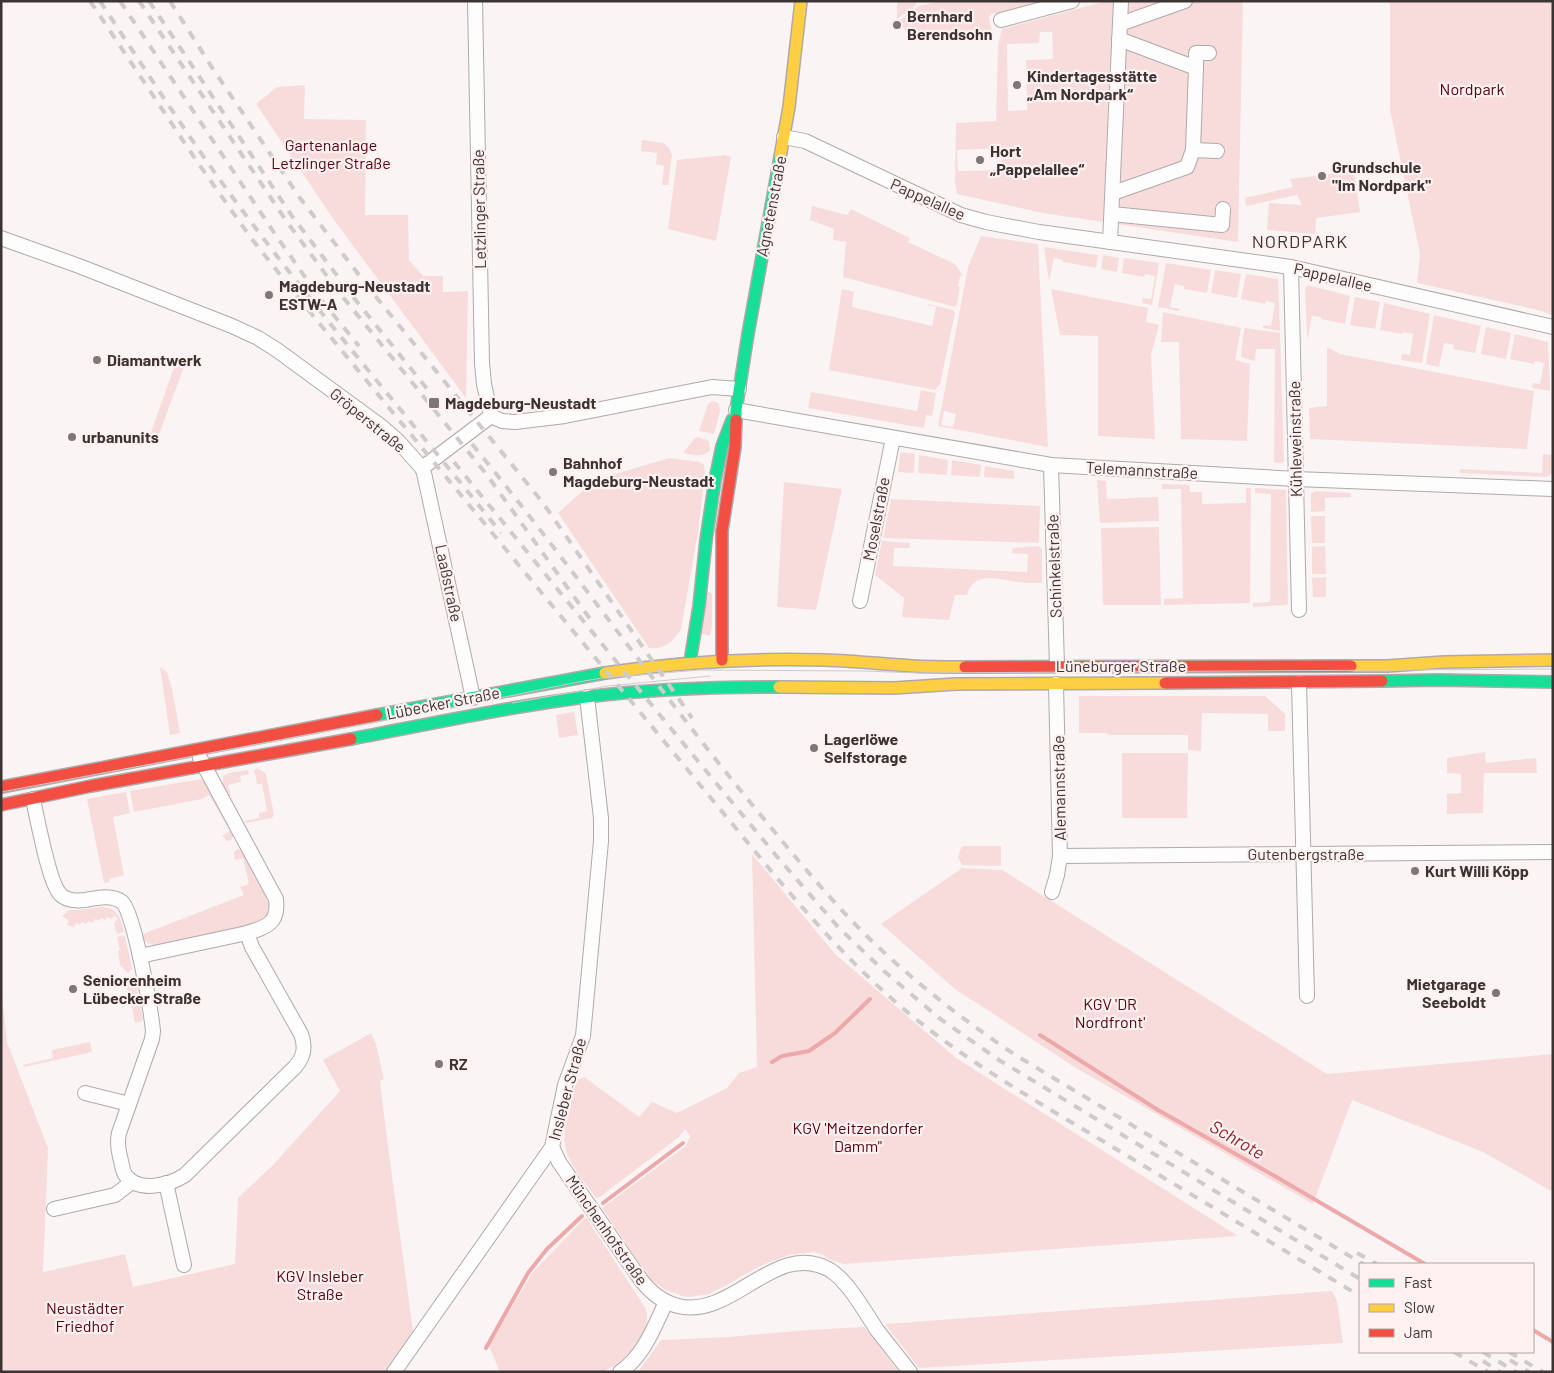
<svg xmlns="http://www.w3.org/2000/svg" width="1554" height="1373" font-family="Barlow,sans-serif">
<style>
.green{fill:#f8dcdc;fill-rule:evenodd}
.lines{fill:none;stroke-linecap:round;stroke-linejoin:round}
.stream{stroke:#eda8a9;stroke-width:4}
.street-casing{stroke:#b0a9a9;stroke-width:16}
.fast-casing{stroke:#b0a9a9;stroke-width:14}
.slow-casing{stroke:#b0a9a9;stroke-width:14}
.jam-casing{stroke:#b0a9a9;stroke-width:14}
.street{stroke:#fefdfd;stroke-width:14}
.fast{stroke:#16e098;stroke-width:11}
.slow{stroke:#ffcf43;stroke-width:11}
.jam{stroke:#f24e42;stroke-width:11}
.tram{stroke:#cecbcb;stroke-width:1}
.rail{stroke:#cecbcb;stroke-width:4;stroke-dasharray:9 9;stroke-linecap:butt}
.poi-dot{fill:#7e7777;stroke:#fef1f0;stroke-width:2}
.labels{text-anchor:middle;stroke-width:4.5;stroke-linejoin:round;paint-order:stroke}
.poi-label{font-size:16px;font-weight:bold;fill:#3c3433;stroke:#fef1f0;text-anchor:start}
.park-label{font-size:16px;fill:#56000f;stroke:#fef1f0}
.street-label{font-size:16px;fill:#3c3433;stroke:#fef1f0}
.neighbourhood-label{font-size:18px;letter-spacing:1px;fill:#3c3433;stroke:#fef1f0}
.water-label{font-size:18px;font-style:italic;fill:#911f2d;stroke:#fef1f0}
</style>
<rect width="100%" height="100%" fill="#faf4f4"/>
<!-- green -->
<g class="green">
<polygon points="916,1 916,5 897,19 897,2"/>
<polygon points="941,1 1049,1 991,14 989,18 994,41 909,33 898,22 918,6"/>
<path d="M1106,1H1243L1238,242L1043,213L957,194L955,183L956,123L996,121L998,45L1002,29ZM1040,32H1052L1053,59L1026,60L1027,110L1008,111L1007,44L1039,43ZM1001,148L1002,170L958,171L957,150Z"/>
<polygon points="1390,1 1553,1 1553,315 1534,309 1417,283 1420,254 1390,110"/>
<polygon points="305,85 304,119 366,120 365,215 408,215 409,260 423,276 443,276 443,292 468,291 466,398 334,220 256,104 277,87"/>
<polygon points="642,140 663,143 669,148 672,155 668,185 662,185 664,166 656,164 657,153 641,151"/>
<polygon points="725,155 731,157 716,241 668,229 677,160"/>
<polygon points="1354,171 1360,212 1316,218 1315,234 1267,230 1269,203 1302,205 1297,195 1246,206 1245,198 1293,187 1290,179"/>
<polygon points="812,206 847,215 851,209 910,238 908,242 955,264 963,276 960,276 958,286 960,287 957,305 955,307 843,277 846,242 833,240 834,229 810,220"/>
<path d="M981,236L1038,244L1048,447L938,426L968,267ZM944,411L956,414L953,427L941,425Z"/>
<polygon points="1044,247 1098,255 1096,268 1063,262 1063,260 1054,258 1049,281"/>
<polygon points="1103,255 1119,258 1117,272 1101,269"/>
<polygon points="1124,258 1159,263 1152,305 1142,303 1143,298 1151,299 1155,276 1145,274 1144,277 1122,273"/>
<polygon points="1166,263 1211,270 1207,293 1184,289 1184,286 1175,284 1170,307 1180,309 1179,311 1158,307"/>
<polygon points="1215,270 1241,274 1237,298 1211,293"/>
<polygon points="1246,274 1278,279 1280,331 1263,328 1263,325 1271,326 1275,303 1266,301 1265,304 1241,299"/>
<polygon points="1308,285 1350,296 1345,324 1321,319 1321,317 1312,316 1308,337 1307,337 1305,288"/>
<polygon points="842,289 854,292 852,307 932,326 936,307 928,305 928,304 953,310 955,313 940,384 935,390 829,370"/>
<polygon points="1051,289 1148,308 1146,322 1159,325 1151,355 1155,439 1098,436 1098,336 1060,335"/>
<polygon points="1355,297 1380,302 1375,329 1350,325"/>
<polygon points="1384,303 1430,314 1422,363 1401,360 1402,354 1410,355 1413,334 1403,332 1403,334 1380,330"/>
<polygon points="1163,312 1241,328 1235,360 1250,364 1247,441 1181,439 1179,342 1161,342"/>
<polygon points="1434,315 1481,326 1475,353 1453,349 1454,345 1444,343 1439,367 1426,364"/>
<polygon points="1486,327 1511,333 1506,359 1481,354"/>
<polygon points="1245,328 1280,333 1284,461 1282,463 1274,462 1275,349 1256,349 1255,361 1241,357 1243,336"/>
<polygon points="1515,334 1548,342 1550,391 1532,388 1533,383 1540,384 1544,363 1535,361 1534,364 1510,359"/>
<polygon points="1327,347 1340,354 1534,391 1527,449 1310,439 1309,408 1327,406"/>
<polygon points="177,359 186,361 157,440 149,438"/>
<polygon points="921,390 936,393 932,416 926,415 924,428 808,408 811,392 917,411"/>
<polygon points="713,401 719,404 720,411 714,434 699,431 708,404"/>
<path d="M698,437L709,441L710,451C700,458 693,455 683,453L695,438Z"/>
<polygon points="902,452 915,454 914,473 898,472 900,454"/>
<polygon points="1543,454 1553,455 1553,472 1547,477 1460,473 1460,469 1542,473"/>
<polygon points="919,455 948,460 947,475 918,473"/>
<path d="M669,458L699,462L704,465L705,474L698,532L681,629C674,641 664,650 649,648L558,513L595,480Z"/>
<polygon points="952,460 981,465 980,477 951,475"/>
<polygon points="985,466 1014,471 1014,479 984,477"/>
<polygon points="1097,480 1106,481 1107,499 1158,497 1159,521 1100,523"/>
<polygon points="784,482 842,489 816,610 777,607"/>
<polygon points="1162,484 1189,485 1190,492 1202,492 1202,504 1246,503 1246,488 1251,488 1250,603 1164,605 1164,599 1183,598 1181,489 1162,489"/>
<polygon points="1255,488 1286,490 1288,604 1285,605 1253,607 1253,603 1270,602 1271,494 1255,493"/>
<polygon points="1315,491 1351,493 1351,497 1325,498 1325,511 1311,512 1311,494"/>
<polygon points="891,499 1040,506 1039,543 883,538"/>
<polygon points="1311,516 1325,516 1325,543 1312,543"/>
<polygon points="1159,527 1161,605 1103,605 1101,528"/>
<path d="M882,541L910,543L909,548H894L893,566L1027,572L1028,554L1012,553L1013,548L1038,546L1042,549V583C1034,583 1025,583 1018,582C998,579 974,570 967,595H955L949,620L902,617L904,598L875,575Z"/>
<polygon points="1325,546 1326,574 1312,574 1312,547"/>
<polygon points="1326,577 1326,597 1313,597 1312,578"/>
<polygon points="707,592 712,593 712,625 710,636 700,633"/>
<polygon points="160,667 167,672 172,689 180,733 170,735"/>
<polygon points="1079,696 1265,696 1285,714 1285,731 1268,731 1268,714 1202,713 1201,751 1188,750 1188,735 1108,735 1107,733 1079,733"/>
<polygon points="574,712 578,735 559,738 556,715"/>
<polygon points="1485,752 1486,763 1536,758 1537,773 1484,773 1483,813 1447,814 1447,794 1461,793 1461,774 1447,773 1447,758"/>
<polygon points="1122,753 1188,753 1187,818 1122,818"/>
<polygon points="258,768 266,774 274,815 272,818 246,823 244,821 259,818 259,813 267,811 262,784 256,784 257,783 254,770"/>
<polygon points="248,770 249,774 240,776 241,782 228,785 231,798 223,785 223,776 228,773"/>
<polygon points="202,779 206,784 235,834 231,840 228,841 222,836 230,831 209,795 202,799 134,812 130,791"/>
<polygon points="126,792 130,813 113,817 124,875 109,879 109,882 104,883 87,799"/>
<polygon points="964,846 1001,846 1001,866 962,865 958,857 961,848"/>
<path d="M237,849L246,852L254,865L269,906L267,915L260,921L228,932L159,946C137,944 138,928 134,911L136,912L143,934L244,895L240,887L249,884L243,858L235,860L234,853Z"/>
<path d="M752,854L835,954L956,1058L1238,1236L844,1264L830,1260L823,1255L813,1252L789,1255L760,1266L725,1286L709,1294L690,1297L682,1296L666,1290L651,1280L602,1208L686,1146L690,1136L685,1129L679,1137L597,1199C588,1187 577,1174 570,1160C557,1135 570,1105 577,1080L584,1077L639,1117L652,1102L677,1113L727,1088L739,1073L757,1067Z"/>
<polygon points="962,868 1002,870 1327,1074 1553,1054 1553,1192 1483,1152 1352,1100 1313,1204 1076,1068 955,989 881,924"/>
<path d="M99,907C118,907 120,916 124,932L117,934L114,924L118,918L114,916L111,919L107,917L105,920L101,918L99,921L95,919L92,923L89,921L86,924L82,922L80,925L76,923L74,927L67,925L69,921L62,916L69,910H80Z"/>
<polygon points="124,935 125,936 132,969 128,973 120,965 118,951 120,950 117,937"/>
<polygon points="129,983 136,985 143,1019 140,1022 135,1023 132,1007 130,1007 126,993"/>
<polygon points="1,988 7,1042 48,1148 43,1272 125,1254 133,1287 235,1264 238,1198 272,1166 340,1091 323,1060 371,1033 376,1044 384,1079 380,1081 388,1146 413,1331 385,1372 1,1372"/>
<polygon points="90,1042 92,1052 24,1067 23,1065 53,1058 52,1050"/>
<path d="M586,1217L646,1309C653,1337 625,1362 602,1372H500L489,1346L532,1273Z"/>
<polygon points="1332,1291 1337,1301 1343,1343 919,1368 885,1324"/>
<polygon points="864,1327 899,1372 638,1372 661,1340 728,1337 808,1330"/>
</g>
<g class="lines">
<!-- stream -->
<g class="stream">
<polyline points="1040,1035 1158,1110 1273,1175 1425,1264"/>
<polyline points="772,1062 782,1056 809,1051 835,1033 870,999"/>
<polyline points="603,1203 683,1143"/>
<polyline points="1533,1330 1553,1342"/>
<polyline points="486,1348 528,1273 547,1249 582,1216"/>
</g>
<!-- street casing -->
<g class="street-casing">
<g id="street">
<polyline points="475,1 482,363 484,384 491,416"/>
<polyline points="1001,20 1072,1"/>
<polyline points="1120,24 1185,1"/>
<polyline points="1196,68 1196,53 1209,53"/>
<polyline points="784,137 805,141 961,215 986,222 1039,232 1291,267 1553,327"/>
<polyline points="1193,150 1217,151"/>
<polyline points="1113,193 1187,167 1193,150 1196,68 1119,39"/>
<polyline points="1112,214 1222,225 1223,209"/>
<polyline points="1,238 79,266 232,326 258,338 277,350 382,427 398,441 422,468 424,473 473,698"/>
<polyline points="1110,242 1121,1"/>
<polyline points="1291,267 1299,610"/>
<polyline points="736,410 1051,465 1296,479 1553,489"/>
<polyline points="491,416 502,421 515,422 565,416 712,387 739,389"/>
<polyline points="1051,465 1057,666"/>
<polyline points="422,468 491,416"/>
<polyline points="860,601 893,438"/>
<polyline points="1299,683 1307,996"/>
<path d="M33,799C37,817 49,883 60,894C66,901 76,901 85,900C97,898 111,894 122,902C134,911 151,1011 153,1031L152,1039L119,1133C117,1142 118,1149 120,1157C122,1163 122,1171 126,1176C139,1193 170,1185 185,1175L295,1067C304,1057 306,1047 301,1034L252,947L247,933C267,927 279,923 276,899L200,758"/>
<polyline points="1060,856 1553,852"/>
<polyline points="1052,892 1057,875 1060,856 1056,684"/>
<polyline points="140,956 247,933"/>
<polyline points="85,1093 129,1104"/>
<path d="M552,1147L559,1162L641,1280C651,1293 662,1302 678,1306C734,1319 775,1239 830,1270C848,1281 865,1312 877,1330C888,1344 899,1358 910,1372"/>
<polyline points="166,1183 184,1265"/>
<polyline points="54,1209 115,1195 132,1182"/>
<polyline points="394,1372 552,1147 565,1085 583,1036 601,841 601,818 587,697"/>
<path d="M620,1372C644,1356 654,1327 666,1302"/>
</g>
</g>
<!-- fast casing -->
<g class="fast-casing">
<g id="fast">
<polyline points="736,420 736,410 748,334 780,157"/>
<polyline points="690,662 699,606 706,540 715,480 722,446 732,420"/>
<polyline points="1382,681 1438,680 1553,682"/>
<polyline points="377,715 605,673"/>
<path d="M351,739C429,724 508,707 586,697C650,689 715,687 779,687"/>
</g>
</g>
<!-- slow casing -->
<g class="slow-casing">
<g id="slow">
<polyline points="780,157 789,107 801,1"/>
<polyline points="1351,666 1387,666 1444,662 1553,660"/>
<path d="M605,673C677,662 751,658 825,660C854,661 883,664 912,666C930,667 948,667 965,667"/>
<polyline points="779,687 894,688 956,684 1165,683"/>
</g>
</g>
<!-- jam casing -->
<g class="jam-casing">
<g id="jam">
<polyline points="722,660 722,531 735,447 736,420"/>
<polyline points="965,667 1351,666"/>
<polyline points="1165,683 1382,681"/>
<polyline points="1,787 377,715"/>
<polyline points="1,805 91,786 351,739"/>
</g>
</g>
<!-- street -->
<use href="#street" class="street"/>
<!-- fast -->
<use href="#fast" class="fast"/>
<!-- slow -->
<use href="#slow" class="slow"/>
<!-- jam -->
<use href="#jam" class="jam"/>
<!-- tram -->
<g class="tram">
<polyline points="512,703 608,686 710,676"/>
<polyline points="1,792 446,709 578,682 602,678 700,670 863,671 920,673 1553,669"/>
</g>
<!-- rail -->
<g class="rail">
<path d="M90,1L198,163L251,238L305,306L767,866C813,921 861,975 917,1020C977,1068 1045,1106 1111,1146C1194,1196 1277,1246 1360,1296"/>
<path d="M100,1C150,77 199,154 254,226C333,331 419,430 501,533"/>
<polyline points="120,1 277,237 322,301 359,346"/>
<polyline points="139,1 287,222 338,291 487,475 590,619"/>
<polyline points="149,1 292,216 354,298 428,390"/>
<polyline points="170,1 211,66 300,198 372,292 543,503 692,718"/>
<path d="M472,444C571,565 660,693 759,813C797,859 834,905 877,946C921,987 967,1023 1017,1056L1363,1264"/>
<polyline points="454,462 659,714 779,859 839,928 884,971 939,1018 999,1060 1360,1279"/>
<polyline points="1357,1253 1377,1264"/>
<polyline points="1454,1352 1488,1372"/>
<polyline points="1483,1352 1516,1372"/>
<polyline points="1509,1352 1543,1372"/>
<polyline points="1510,1360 1529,1372"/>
<polyline points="1483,1361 1500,1372"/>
</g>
</g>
<!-- markers -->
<g class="poi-dot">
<circle cx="897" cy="25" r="5"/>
<circle cx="1017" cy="85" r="5"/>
<circle cx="980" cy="160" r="5"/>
<circle cx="1322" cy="176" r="5"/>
<circle cx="269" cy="295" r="5"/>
<circle cx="97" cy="360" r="5"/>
<rect x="428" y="397" width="12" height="12" rx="2.5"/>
<circle cx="72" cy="437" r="5"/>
<circle cx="553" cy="472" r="5"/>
<circle cx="814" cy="748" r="5"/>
<circle cx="1415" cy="871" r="5"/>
<circle cx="73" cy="989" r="5"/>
<circle cx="1496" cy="993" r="5"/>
<circle cx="439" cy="1064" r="5"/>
</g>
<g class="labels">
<!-- poi labels -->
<g class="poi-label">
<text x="907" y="22">Bernhard<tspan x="907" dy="18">Berendsohn</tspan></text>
<text x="1027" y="82">Kindertagesstätte<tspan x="1027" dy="18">„Am Nordpark“</tspan></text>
<text x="990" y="157">Hort<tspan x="990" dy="18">„Pappelallee“</tspan></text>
<text x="1332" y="173">Grundschule<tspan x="1332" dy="18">"Im Nordpark"</tspan></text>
<text x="279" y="292">Magdeburg-Neustadt<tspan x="279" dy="18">ESTW-A</tspan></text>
<text x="107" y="366">Diamantwerk</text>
<text x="445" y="409">Magdeburg-Neustadt</text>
<text x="82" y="443">urbanunits</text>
<text x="563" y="469">Bahnhof<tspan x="563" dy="18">Magdeburg-Neustadt</tspan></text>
<text x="824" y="745">Lagerlöwe<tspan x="824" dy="18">Selfstorage</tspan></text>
<text x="1425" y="877">Kurt Willi Köpp</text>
<text x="83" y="986">Seniorenheim<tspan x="83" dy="18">Lübecker Straße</tspan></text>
<text x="1486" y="990" text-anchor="end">Mietgarage<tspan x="1486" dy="18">Seeboldt</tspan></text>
<text x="449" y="1070">RZ</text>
</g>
<!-- park labels -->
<g class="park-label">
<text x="1472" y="95">Nordpark</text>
<text x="331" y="151">Gartenanlage<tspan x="331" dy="18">Letzlinger Straße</tspan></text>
<text x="1110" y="1010">KGV 'DR<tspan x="1110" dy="18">Nordfront'</tspan></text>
<text x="858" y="1134">KGV 'Meitzendorfer<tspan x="858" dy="18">Damm"</tspan></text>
<text x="320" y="1282">KGV Insleber<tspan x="320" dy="18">Straße</tspan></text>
<text x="85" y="1314">Neustädter<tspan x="85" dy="18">Friedhof</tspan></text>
</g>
<!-- street labels -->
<g class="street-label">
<text transform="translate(928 199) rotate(24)" y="6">Pappelallee</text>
<text transform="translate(771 206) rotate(-79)" y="6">Agnetenstraße</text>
<text transform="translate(479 209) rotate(-91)" y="6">Letzlinger Straße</text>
<text transform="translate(1333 277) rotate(13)" y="6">Pappelallee</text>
<text transform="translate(368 420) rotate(39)" y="6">Gröperstraße</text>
<text transform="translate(1295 439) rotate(-91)" y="6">Kühleweinstraße</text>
<text transform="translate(1142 470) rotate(3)" y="6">Telemannstraße</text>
<text transform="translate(876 519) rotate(-79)" y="6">Moselstraße</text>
<text transform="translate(1054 566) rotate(-92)" y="6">Schinkelstraße</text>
<text transform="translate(449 583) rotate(78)" y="6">Laaßstraße</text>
<text x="1121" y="672">Lüneburger Straße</text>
<text transform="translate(443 703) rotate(-11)" y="6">Lübecker Straße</text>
<text transform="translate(1059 788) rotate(-91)" y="6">Alemannstraße</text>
<text x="1306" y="860">Gutenbergstraße</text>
<text transform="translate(567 1089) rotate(-75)" y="6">Insleber Straße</text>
<text transform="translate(607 1230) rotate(55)" y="6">Münchenhofstraße</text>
</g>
<!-- neighbourhood labels -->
<g class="neighbourhood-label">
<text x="1300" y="248">NORDPARK</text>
</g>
<!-- water labels -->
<g class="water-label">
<text transform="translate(1237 1140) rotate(30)" y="6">Schrote</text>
</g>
</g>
<!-- border -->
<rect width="1554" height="1373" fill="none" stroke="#3c3433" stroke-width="5"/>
<!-- legend -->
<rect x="1359" y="1263" width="175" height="90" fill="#fef1f0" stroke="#b0a5a4"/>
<rect x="1369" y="1279" width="25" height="8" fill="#16e098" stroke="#b0a5a4"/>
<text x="1404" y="1288" font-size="15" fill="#3c3433">Fast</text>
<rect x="1369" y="1304" width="25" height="8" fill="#ffcf43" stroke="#b0a5a4"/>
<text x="1404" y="1313" font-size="15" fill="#3c3433">Slow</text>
<rect x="1369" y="1329" width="25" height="8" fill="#f24e42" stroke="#b0a5a4"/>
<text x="1404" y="1338" font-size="15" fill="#3c3433">Jam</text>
</svg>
